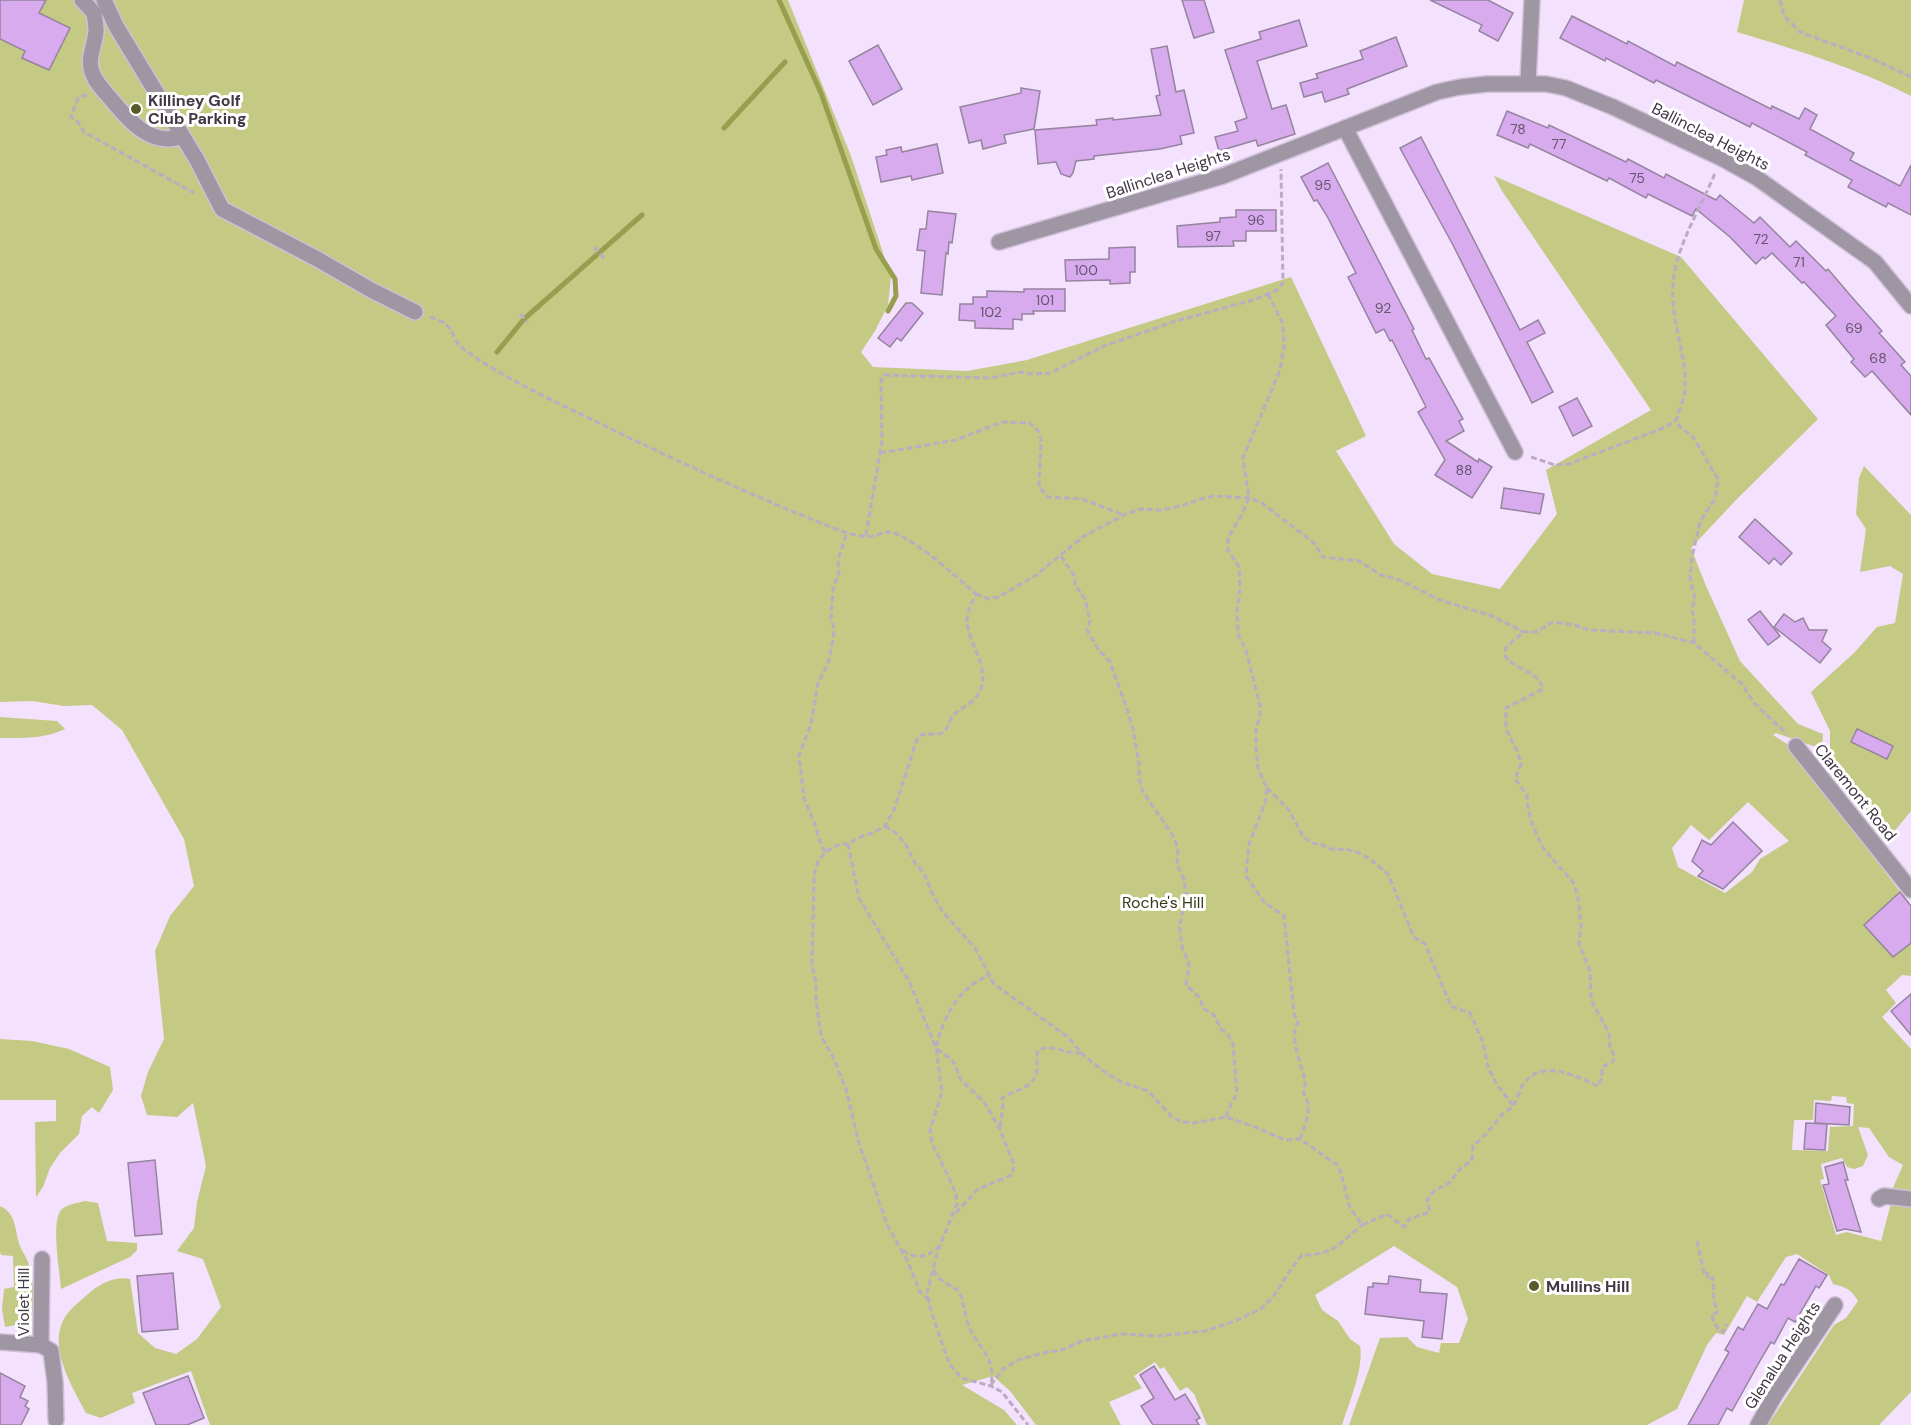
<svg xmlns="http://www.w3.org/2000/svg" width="1911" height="1425" font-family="'DM Sans',sans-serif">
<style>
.green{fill:#c4c983;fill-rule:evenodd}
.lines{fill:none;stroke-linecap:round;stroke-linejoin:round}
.stream{stroke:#999e4e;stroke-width:5}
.building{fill:#d7abed;stroke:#95849e;stroke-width:1.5}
.minor-casing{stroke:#d0bfd9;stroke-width:18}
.path{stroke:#bbacc3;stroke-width:3;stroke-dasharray:6 3;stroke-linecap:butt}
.minor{stroke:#9e96a2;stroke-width:15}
.poi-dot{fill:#595b29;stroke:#fff;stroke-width:2}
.labels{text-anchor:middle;stroke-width:6;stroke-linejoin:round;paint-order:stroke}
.number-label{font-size:14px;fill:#66556e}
.poi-label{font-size:16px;font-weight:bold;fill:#403844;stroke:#fff;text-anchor:start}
.street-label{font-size:16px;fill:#403844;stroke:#fff}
.park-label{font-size:16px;fill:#373916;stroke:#fff}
</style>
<rect width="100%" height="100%" fill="#f4e1fe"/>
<!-- green -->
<g class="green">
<path d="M0,0H788L851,156L891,277L888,305L875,331L861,352L873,367L967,371L1027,360L1291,277L1366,436L1336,451L1394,544L1432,574L1500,589L1557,514L1546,470L1651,410L1502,191L1494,176L1681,257L1818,419L1736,500L1691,548L1706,586L1740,661L1798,724L1823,734L1822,749L1776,733L1773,735L1787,744L1911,906V976L1902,975L1886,990L1896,1003L1882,1017L1911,1049V1192L1892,1190L1903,1165L1889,1157L1869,1128L1858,1127L1868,1155L1863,1166L1854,1169L1847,1167L1842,1158L1821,1164L1824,1179L1820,1180L1836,1235L1847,1232L1881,1241L1891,1203L1911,1204V1392L1879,1425H1768L1834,1325L1846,1318L1858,1301C1852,1290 1846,1287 1833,1284L1829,1275L1797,1254L1786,1257L1757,1302L1747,1296L1724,1335L1716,1333L1707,1345L1677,1409L1647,1425H1349L1380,1338L1407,1337L1417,1347L1439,1353L1441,1343H1459L1468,1319L1457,1287L1394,1246L1315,1295L1322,1310L1338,1321L1350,1339L1360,1346C1364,1368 1349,1403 1342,1425H1207L1194,1394L1187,1387L1180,1391L1164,1367L1160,1369L1155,1362L1134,1376L1142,1388L1109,1402L1121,1425H1036L1010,1391L993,1376L962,1385L1004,1410L1017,1425H210L191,1371L132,1393L135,1403L101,1418L86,1413C72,1386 47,1347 65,1317C70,1309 80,1301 88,1294C100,1284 114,1276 130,1279L138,1333L155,1348L176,1354L197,1339L221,1307L203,1259L177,1251L194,1228L197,1202L206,1166L193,1103L177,1117L147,1115L141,1096L148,1072L164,1039L155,951L170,916L194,886L184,839L122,730L92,705L64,706L32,701L0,702ZM1748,802L1789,841L1760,859L1752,872L1725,893L1678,867L1672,848L1691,825L1709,840ZM1832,1096L1846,1097L1847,1103L1854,1104L1853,1126L1830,1127L1828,1151L1792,1150L1794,1120H1813L1814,1100L1831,1101Z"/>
<path d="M1744,0H1911V96C1856,68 1797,50 1737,32Z"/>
<polygon points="1864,466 1911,515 1911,811 1889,838 1830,765 1830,731 1811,692 1854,653 1877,627 1895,623 1903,574 1890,566 1860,572 1866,529 1856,514 1859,478"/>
<path d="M0,717L57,721L65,729C44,739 23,738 0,738Z"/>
<polygon points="0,1039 32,1041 69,1049 110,1067 113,1090 99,1113 92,1107 82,1116 79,1134 60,1153 50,1168 43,1187 36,1197 35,1122 56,1121 56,1100 0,1100"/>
<path d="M85,1201L98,1203L107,1241L137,1243V1250L130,1257L61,1289C60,1273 50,1219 62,1209C68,1204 78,1203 85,1201Z"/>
<path d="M0,1206C17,1214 14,1229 20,1246C22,1251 26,1257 28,1262C34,1279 35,1306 31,1322L5,1327L2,1309L4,1289L14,1287L13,1256L1,1255L0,1251Z"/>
</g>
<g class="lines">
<!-- stream -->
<g class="stream">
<polyline points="779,0 821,93 876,249 895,279 896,296 888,311"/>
<polyline points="724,128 785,62"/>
<polyline points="497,352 524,319 642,215"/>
</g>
</g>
<!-- building -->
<g class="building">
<polygon points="0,0 46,0 39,13 70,28 49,70 22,58 25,51 0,39"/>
<polygon points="1182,0 1204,0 1214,32 1194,38"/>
<polygon points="1430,0 1488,0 1513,13 1498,41 1479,31 1482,25"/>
<polygon points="1572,16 1627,44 1628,41 1675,66 1677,62 1771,109 1772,106 1799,119 1805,108 1817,115 1810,129 1854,153 1850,160 1900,186 1911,165 1911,215 1888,203 1886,207 1848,187 1852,180 1805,155 1807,152 1752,123 1750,127 1656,80 1654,83 1606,58 1605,61 1560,38"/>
<polygon points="1299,20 1307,46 1257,61 1272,109 1286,105 1295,134 1258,146 1256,140 1219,151 1215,137 1238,131 1235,122 1247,118 1225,50 1261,39 1259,32"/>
<polygon points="1396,37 1407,66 1347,89 1349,94 1325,102 1322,92 1304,97 1300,83 1318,78 1316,74 1363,59 1360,51"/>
<polygon points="878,45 902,89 873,105 849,61"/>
<polygon points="1167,46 1176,92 1184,90 1194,133 1180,136 1182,144 1160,149 1094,156 1094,159 1076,161 1073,173 1070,177 1061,174 1056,162 1038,164 1035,130 1097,125 1096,120 1113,118 1113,120 1161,115 1156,96 1160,95 1151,49"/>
<polygon points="1021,88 1040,91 1034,129 1004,135 1006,143 983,149 981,140 969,143 960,107 1021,93"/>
<polygon points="1507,111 1548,128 1549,125 1626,162 1628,159 1664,178 1666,174 1716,200 1720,195 1754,223 1760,217 1790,247 1796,241 1826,271 1828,269 1850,295 1882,331 1879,333 1905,362 1901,365 1911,376 1911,415 1872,371 1865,377 1851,362 1854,359 1826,325 1836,316 1804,282 1802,283 1772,253 1765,259 1763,257 1756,264 1730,237 1696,209 1692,216 1648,194 1646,198 1609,178 1607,181 1530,144 1528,148 1497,135"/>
<polygon points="1421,137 1520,330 1538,320 1545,333 1527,342 1553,392 1532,403 1453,245 1400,148"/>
<polygon points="937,144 943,173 912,180 911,176 881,182 876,157 887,155 886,150 901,147 902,152"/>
<polygon points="1328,163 1414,329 1412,330 1426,359 1429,358 1463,419 1459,421 1464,431 1446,441 1478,462 1479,459 1492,467 1472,498 1435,475 1445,460 1418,412 1426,407 1392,340 1390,341 1384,329 1376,333 1348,277 1356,273 1327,216 1317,200 1314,201 1301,177"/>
<polygon points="1236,210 1276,210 1276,231 1246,231 1246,241 1233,241 1234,246 1178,247 1177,226 1220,222 1220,218 1236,217"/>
<polygon points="928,211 956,214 952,243 949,242 948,254 946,253 942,295 921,293 925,251 917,250 920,229 926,229"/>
<polygon points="1135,247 1135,272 1130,272 1130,283 1110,284 1110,280 1066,281 1065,260 1109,259 1109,248"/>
<polygon points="1024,289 1065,289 1065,311 1033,311 1034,314 1022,314 1022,320 1013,319 1013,329 975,328 975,321 959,320 960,304 973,304 973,297 987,297 987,291 1024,292"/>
<polygon points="906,303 912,303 923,313 901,341 897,338 890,347 878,338"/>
<polygon points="1577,398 1592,426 1573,436 1559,407"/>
<polygon points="1504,488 1544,494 1540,514 1501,508"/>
<polygon points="1755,519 1792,553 1781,565 1774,558 1769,564 1739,537"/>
<polygon points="1760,611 1780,636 1768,645 1748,620"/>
<polygon points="1784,614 1795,622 1803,618 1809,630 1827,630 1822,641 1831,649 1820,663 1774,627"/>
<polygon points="1857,729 1893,746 1887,759 1851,742"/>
<polygon points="1733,822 1762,851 1723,889 1698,876 1703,871 1692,861 1702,840 1711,845"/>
<polygon points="1900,892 1911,906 1911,943 1893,957 1864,925"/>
<polygon points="1911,994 1911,1035 1891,1011"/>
<polygon points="1816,1103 1850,1107 1849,1125 1815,1123"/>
<polygon points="1806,1123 1827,1124 1825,1150 1804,1149"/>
<polygon points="155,1160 162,1234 135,1236 128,1163"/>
<polygon points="1843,1162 1848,1180 1845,1180 1861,1232 1845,1229 1837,1231 1823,1185 1829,1184 1825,1167"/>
<polygon points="1799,1259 1827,1275 1819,1288 1816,1286 1795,1322 1788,1318 1774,1344 1771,1342 1761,1359 1732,1411 1727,1408 1718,1425 1688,1425 1729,1352 1725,1350 1738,1327 1743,1330 1758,1304 1767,1309 1781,1284 1784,1285"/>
<polygon points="173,1273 178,1329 142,1332 137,1276"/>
<polygon points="1389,1276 1421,1280 1420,1292 1447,1294 1442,1339 1422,1337 1424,1321 1365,1314 1368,1287 1373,1287 1373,1283 1388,1284"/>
<polygon points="1154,1366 1175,1400 1185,1394 1200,1418 1196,1420 1199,1425 1153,1425 1141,1406 1154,1398 1140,1375"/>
<polygon points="0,1373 25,1386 20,1397 28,1401 25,1406 29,1409 21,1425 0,1425"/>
<polygon points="188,1376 204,1418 187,1425 156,1425 143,1393"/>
</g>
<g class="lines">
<!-- minor casing -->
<g class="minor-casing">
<g id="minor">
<path d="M82,0L94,13C95,19 96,25 96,31C95,45 87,58 92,72C95,82 104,91 111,99C128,120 152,148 182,136"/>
<polyline points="104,0 116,26 197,160 222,209 319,260 371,290 415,312"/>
<polyline points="1528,83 1532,0"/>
<polyline points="1345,128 1515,452"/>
<polyline points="999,242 1223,176 1437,92 1460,87 1487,84 1546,84 1566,88 1613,107 1721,158 1757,178 1875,262 1911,306"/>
<polyline points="1796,746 1911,890"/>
<polyline points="1879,1199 1884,1196 1911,1199"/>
<polyline points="0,1342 41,1345 42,1259"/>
<polyline points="41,1345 51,1351 55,1382 56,1420"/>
<polyline points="1758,1425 1775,1395 1835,1305"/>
</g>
</g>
<!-- path -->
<g class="path">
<polyline points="1780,0 1784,16 1800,32 1873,59 1911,77"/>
<polyline points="87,95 78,98 71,117 78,122 84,132 194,193"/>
<polyline points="594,247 604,258"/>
<path d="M1268,294L1283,324L1284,346L1280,370L1243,458L1249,498L1242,514L1228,538V550L1239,567L1240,589L1237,610L1238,634L1246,650L1261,710L1256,730V748L1258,768L1267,788L1265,803L1249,844L1246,876L1263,901L1284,916L1294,1013L1298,1022C1289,1037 1301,1064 1305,1080C1306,1085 1303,1090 1304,1094C1304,1095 1308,1102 1308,1103C1310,1113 1304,1129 1300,1139"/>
<polyline points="520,314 528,322"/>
<path d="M430,317C460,326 446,336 465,350C502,377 551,400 593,420C668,457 744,492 821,523C837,530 857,538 874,536C879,535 883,532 887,532C907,531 960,580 976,594C972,603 967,611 967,621C968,644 992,669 979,693C973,705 960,707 952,717C949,722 947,731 942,733C933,737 925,729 917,739L894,810L885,826L873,833L860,837L848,844H840L825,852L818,862L814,875L812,966L816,981V1001L821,1036L834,1059L846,1089L858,1140L888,1227L907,1260L920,1292L928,1299"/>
<polyline points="880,453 956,440 1002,422 1030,423 1039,432 1041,440 1039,487 1048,497 1082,499 1124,515"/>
<polyline points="1531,457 1555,465 1569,464 1666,427 1676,420"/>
<polyline points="866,535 882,442 881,380 884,375 990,378 1020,372 1033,374 1050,373 1104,346 1173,322 1256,299 1277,290 1283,283 1281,169"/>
<path d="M1061,556L1075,577V585L1085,599L1090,621L1087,630L1098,649L1110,662L1127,709L1133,729L1139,763V779L1143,792L1172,834L1178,848L1177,865L1184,879L1186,898L1179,927C1182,934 1180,939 1182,946C1183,953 1188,958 1189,965C1189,972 1186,978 1186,985L1200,998L1203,1008L1214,1015L1221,1029L1228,1035L1233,1044L1237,1094L1232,1102L1226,1117"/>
<polyline points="976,594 989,599 998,597 1035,576 1084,536 1126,514 1140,509 1161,510 1181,506 1201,499 1214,496 1249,498 1261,502 1314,543 1323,557 1359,561 1381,575 1400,580 1440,600 1492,616 1524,632"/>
<path d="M1694,643V619L1692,608L1695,599L1690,578L1692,557L1700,522L1715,499L1718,479L1693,437L1680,427L1676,420C1679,411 1684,400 1685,389C1687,354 1670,320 1673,285C1675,247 1701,208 1715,173"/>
<polyline points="1267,788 1288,809 1303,836 1311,843 1322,845 1334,850 1345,849 1357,852 1370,859 1388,874 1414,937 1425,944 1451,1006 1470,1013 1483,1042 1488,1067 1497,1085 1513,1105"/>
<path d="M885,826L896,833L906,845L915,863L924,873L932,893L942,911L975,948L994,984L1069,1038L1081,1053L1103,1071L1121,1082L1148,1091L1172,1117L1182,1122L1194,1123L1226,1117L1255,1127L1285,1140L1300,1139L1339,1166L1350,1208L1362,1225L1387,1214L1404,1227L1409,1219L1430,1212L1427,1200L1435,1190L1448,1184L1461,1168L1472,1160L1473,1146C1484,1137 1492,1127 1501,1116C1504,1112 1509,1110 1512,1107C1518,1100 1519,1089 1525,1082C1544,1059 1576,1076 1598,1086L1602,1078V1067L1612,1062L1615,1057L1610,1048L1609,1033L1591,1000L1590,971L1579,944L1581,925L1578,897L1573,882L1543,848L1533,826L1528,809L1527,795L1515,779L1521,764L1518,753L1506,729V708L1543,689C1538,670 1516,671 1505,656L1506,647L1524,632H1536L1553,622L1575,625L1589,630L1656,633L1694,643L1742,684L1754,703L1787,734"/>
<polyline points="848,844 859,898 910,983 936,1048 942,1092 930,1130 932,1143 949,1178 956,1194 957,1204 938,1250 927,1293 931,1311 949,1363 961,1378 991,1386 1002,1392 1028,1425"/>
<polyline points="825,852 818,836 816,827 804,798 799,756 811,724 818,683 828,664 833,640 834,629 831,618 833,589 839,572 838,560 847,532"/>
<path d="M1000,1127L1003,1105L1002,1098C1016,1089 1035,1089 1037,1069C1037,1062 1036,1057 1038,1050C1054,1043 1066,1055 1081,1053"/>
<path d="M956,1213L978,1189L1012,1175L1014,1165L999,1127L984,1102L961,1080L953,1061L936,1048C942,1019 959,986 989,976"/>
<polyline points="1697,1241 1704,1273 1707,1272 1708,1279 1713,1278 1714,1301 1717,1312 1711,1315 1718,1329 1723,1332 1727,1324"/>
<path d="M903,1250C917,1260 925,1258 938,1247"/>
<path d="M934,1270C939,1284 951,1283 960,1293C964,1305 965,1319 971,1331C981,1350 996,1360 991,1384"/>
<path d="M991,1385L1003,1369L1018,1360L1047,1352L1062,1350L1082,1341L1121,1334L1157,1336L1205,1331L1235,1321L1262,1308L1273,1297L1291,1269L1302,1255C1334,1255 1339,1244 1362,1225"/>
</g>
<!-- minor -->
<use href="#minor" class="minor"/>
</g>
<!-- markers -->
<g class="poi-dot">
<circle cx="136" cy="109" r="6"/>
<circle cx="1534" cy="1286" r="6"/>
</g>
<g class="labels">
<!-- number labels -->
<g class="number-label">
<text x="1518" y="134">78</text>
<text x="1559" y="149">77</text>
<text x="1637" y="183">75</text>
<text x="1323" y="190">95</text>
<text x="1256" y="225">96</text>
<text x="1213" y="241">97</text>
<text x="1761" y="244">72</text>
<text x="1799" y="267">71</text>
<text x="1086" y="275">100</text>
<text x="1045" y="305">101</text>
<text x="1383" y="313">92</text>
<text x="991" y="317">102</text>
<text x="1854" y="333">69</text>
<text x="1878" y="363">68</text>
<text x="1464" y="475">88</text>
</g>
<!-- poi labels -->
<g class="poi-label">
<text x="148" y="106">Killiney Golf<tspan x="148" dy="18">Club Parking</tspan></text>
<text x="1546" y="1292">Mullins Hill</text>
</g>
<!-- street labels -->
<g class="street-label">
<text transform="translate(1711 136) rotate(27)" y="6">Ballinclea Heights</text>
<text transform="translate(1168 173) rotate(-18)" y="6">Ballinclea Heights</text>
<text transform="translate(1856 792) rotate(51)" y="6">Claremont Road</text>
<text transform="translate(23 1302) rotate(-90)" y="6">Violet Hill</text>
<text transform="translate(1782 1355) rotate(-57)" y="6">Glenalua Heights</text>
</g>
<!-- park labels -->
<g class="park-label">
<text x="1163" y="908">Roche's Hill</text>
</g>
</g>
</svg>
